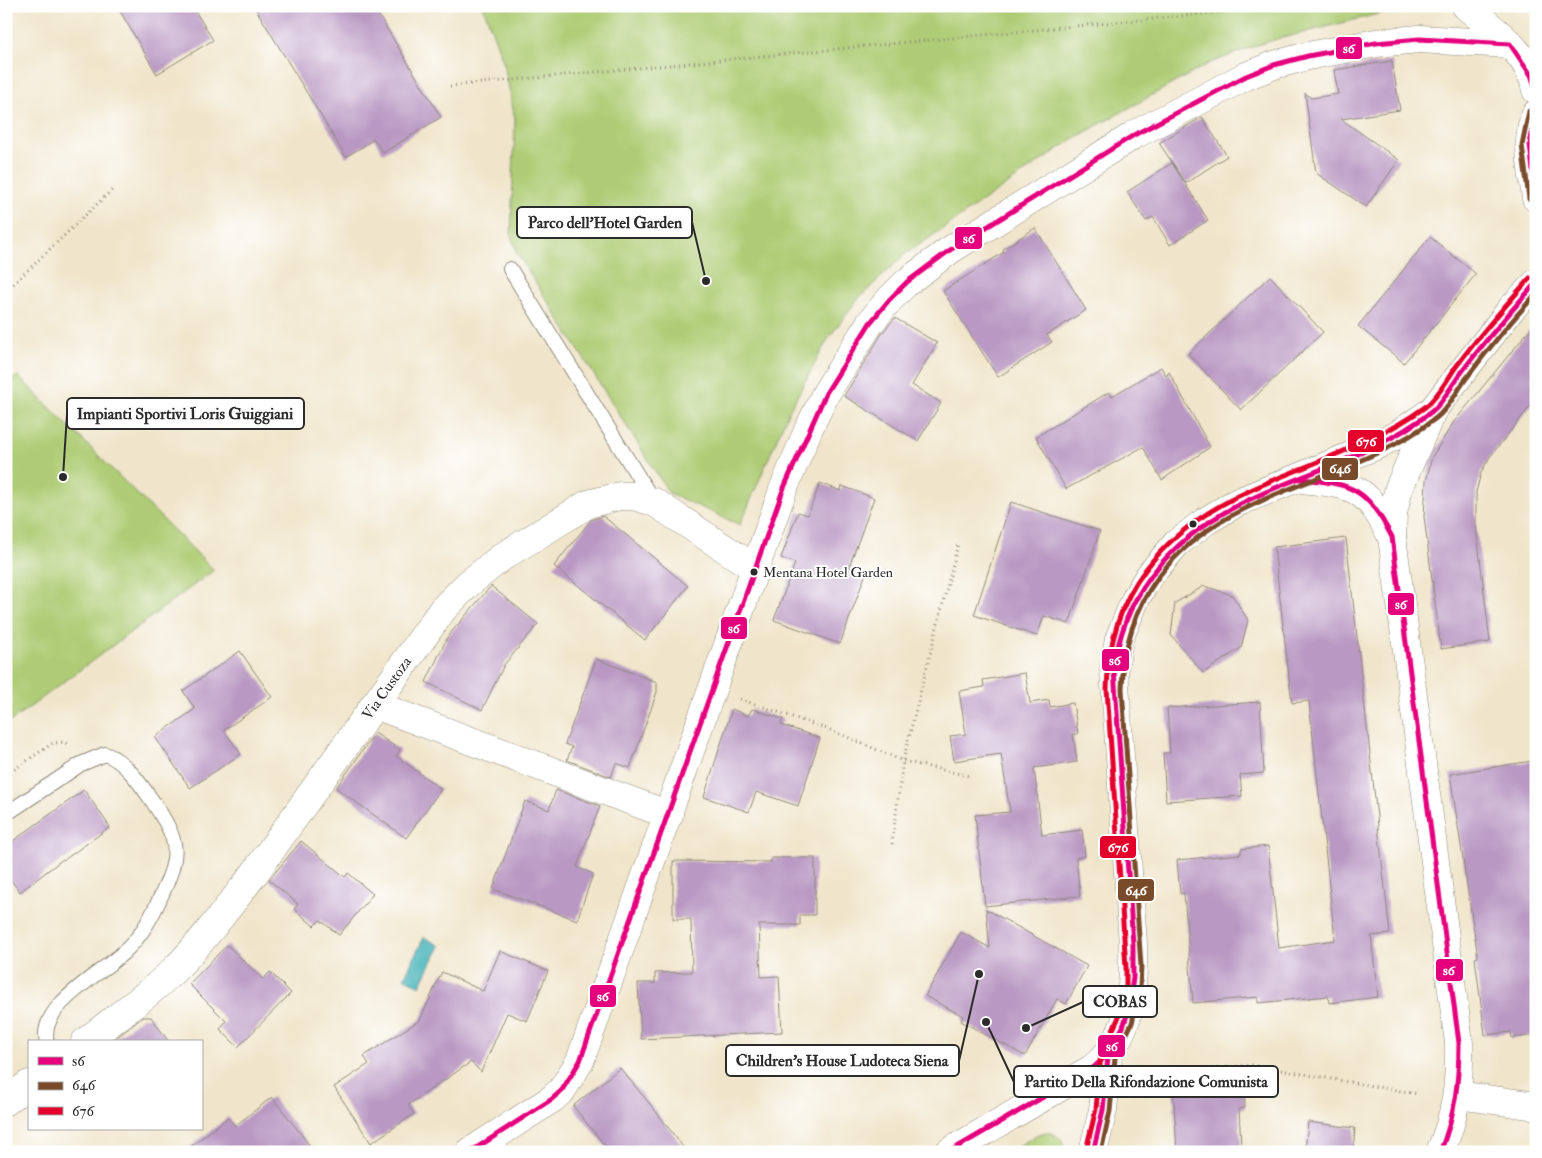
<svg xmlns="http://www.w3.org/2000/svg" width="1542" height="1158" font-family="'IM FELL Double Pica',serif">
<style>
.green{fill:#aecc74;stroke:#6c7c50}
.water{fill:#3fb0b6;stroke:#356e70}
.building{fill:#b999c3}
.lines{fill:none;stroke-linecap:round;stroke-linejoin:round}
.service-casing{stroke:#8e887a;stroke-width:16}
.minor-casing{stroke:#8e887a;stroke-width:29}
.secondary-casing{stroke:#8e887a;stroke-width:29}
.path{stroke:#8e887a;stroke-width:3;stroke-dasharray:1 4;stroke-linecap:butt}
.service{stroke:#fff;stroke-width:14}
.minor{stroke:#fff;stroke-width:28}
.secondary{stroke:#fff;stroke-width:28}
.bus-1-casing{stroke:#fff;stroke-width:9}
.bus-2-casing{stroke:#fff;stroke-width:9}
.bus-3-casing{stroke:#fff;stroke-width:9}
.bus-1{stroke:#e5007d;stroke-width:5}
.bus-2{stroke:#7a4b2a;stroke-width:5}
.bus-3{stroke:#e4002b;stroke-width:5}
.bus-dot{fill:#2b2b2b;stroke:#fff;stroke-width:2}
.labels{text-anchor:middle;stroke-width:4;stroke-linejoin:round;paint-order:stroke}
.bus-label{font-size:14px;fill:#2b2b2b;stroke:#fff;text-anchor:start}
.street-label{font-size:15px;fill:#2b2b2b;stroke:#fff}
.leader{fill:none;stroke:#2b2b2b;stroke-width:2}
.callout-dot{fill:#2b2b2b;stroke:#fff;stroke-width:2}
.callout{fill:#fff;stroke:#2b2b2b;stroke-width:2}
.callout-label{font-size:16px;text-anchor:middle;font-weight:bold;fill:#2b2b2b}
.line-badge{stroke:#fff;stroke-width:2}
.badge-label{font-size:14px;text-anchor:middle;font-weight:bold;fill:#fff}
</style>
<rect width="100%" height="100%" fill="#fff"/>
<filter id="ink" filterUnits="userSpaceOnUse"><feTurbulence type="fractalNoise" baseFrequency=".02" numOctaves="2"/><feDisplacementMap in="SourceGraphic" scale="10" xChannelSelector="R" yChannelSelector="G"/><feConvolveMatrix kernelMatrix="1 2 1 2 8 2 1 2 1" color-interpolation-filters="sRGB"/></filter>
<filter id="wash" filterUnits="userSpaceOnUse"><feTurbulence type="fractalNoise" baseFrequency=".0096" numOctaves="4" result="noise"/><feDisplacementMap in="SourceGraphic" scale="20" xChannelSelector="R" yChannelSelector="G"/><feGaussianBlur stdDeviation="1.12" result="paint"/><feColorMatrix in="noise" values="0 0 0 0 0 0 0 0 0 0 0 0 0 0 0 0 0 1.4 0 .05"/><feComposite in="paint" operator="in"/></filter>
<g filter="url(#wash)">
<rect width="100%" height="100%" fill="#f0e5ca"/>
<!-- green -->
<g class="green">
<polygon points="483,6 1402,6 1402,8 1266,42 1210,63 1073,139 903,256 858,299 828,339 788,413 740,525 669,493 517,253 511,235 515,119 504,64"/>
<polygon points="18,376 214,570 6,725 6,383"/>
<path d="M1047,1132C1058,1135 1064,1140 1065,1152H1009L1038,1134Z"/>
</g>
<!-- water -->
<polygon class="water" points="424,937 440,946 420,986 404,978"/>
<g id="blocks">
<!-- building -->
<g class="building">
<polygon points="117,6 192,6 213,40 157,74"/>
<polygon points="254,6 373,6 441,117 383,153 374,139 346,157"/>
<polygon points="1392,61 1400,110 1341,119 1399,160 1366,207 1316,173 1305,93 1311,98 1338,94 1334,70"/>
<polygon points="1202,117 1227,156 1186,183 1159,143"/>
<polygon points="1172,163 1208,220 1170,245 1153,217 1146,221 1127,192"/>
<polygon points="1035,228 1086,310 1047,335 1052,342 998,377 943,291 1004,252 1003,249"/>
<polygon points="1430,237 1476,274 1404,363 1358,326"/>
<polygon points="1270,276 1323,332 1241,410 1188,354"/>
<polygon points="895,318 937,343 912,385 941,403 918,441 844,396 883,332"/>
<polygon points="1536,322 1536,399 1489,458 1481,473 1476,492 1476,525 1490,642 1441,649 1424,517 1426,481 1432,457 1453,423"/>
<polygon points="1161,367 1166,376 1169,372 1210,447 1162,480 1143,447 1066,489 1036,437 1109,392 1112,396"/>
<polygon points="820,483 841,491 842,486 874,498 849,567 866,573 840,644 774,620 795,563 781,558 798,512 808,515"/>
<polygon points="1011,502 1100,531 1069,624 1044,616 1037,636 974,615"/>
<polygon points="603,516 688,586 645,640 554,566 591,520"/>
<polygon points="1346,538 1390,934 1371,936 1378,997 1329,1003 1328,996 1258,1003 1258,997 1193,1003 1184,893 1180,894 1177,860 1241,854 1241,849 1268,846 1279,948 1335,940 1309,701 1292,703 1274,547"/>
<polygon points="491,586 538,624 504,665 482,710 426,682 448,636"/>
<polygon points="1204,586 1232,595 1248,620 1241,648 1203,673 1171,635 1175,603"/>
<polygon points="240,651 272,697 224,730 241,754 190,788 155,737 195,709 183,691"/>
<polygon points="596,659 657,682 657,692 630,768 616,763 611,777 567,760 572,747 565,744"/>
<polygon points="1025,673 1030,703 1049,700 1050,707 1073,703 1078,734 1073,734 1077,762 1034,768 1042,835 1082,830 1085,856 1076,858 1080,896 985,906 975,815 1010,812 1001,754 954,761 950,736 966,734 959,691 984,687 983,680"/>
<polygon points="1260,702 1264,773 1240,775 1242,796 1166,801 1163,753 1170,753 1167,708"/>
<polygon points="732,709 748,716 752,709 783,719 781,725 820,738 798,806 756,792 749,812 704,797"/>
<polygon points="375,733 400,750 396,756 441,789 406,838 336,788"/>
<polygon points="1532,761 1536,787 1536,1035 1512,1038 1511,1032 1485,1035 1475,958 1478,957 1450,774"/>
<polygon points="84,790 110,827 64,860 63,859 20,892 6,874 6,846"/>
<polygon points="556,790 600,806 577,867 593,874 577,920 493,889 525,801 549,810"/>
<polygon points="301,841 345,877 348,873 373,894 339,935 320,920 314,926 294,909 298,904 269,880"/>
<polygon points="771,858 815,858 815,915 800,915 800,925 759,925 761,977 779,976 782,1032 641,1039 638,983 655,983 655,973 692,972 691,919 673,919 673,861 771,862"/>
<polygon points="986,909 1087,966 1066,1004 1057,999 1025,1056 961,1021 963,1016 925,996 961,932 990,948"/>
<polygon points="227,945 263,979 270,972 291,993 238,1047 220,1029 226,1021 189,984"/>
<polygon points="500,951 548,971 527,1021 507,1013 481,1072 471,1062 408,1105 414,1114 371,1143 334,1087 369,1064 364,1056 420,1020 442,972 483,991"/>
<polygon points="143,1017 151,1017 169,1042 111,1042"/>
<polygon points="620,1068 654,1109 687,1152 610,1152 573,1106"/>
<polygon points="1244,1083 1245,1108 1239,1109 1241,1145 1215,1146 1215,1152 1177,1152 1173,1087"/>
<polygon points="272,1097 315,1152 184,1152 228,1117 235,1126"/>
<polygon points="1308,1122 1355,1128 1353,1152 1305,1152"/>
</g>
</g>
</g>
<g filter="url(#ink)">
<use href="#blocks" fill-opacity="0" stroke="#8e887a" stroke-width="1"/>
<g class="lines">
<!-- service casing -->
<g class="service-casing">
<g id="service">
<polyline points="510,269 652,499"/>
<path d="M6,814L81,764L105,754C126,761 141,785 153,802C179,841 181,852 162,894C153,914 142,936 125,951C103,973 37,1006 47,1042"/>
</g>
</g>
<!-- minor casing -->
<g class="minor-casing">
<g id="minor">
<path d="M1466,6C1492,29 1530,53 1536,90"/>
<path d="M1302,479C1357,485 1366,487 1392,537"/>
<polyline points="375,705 669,815"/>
<path id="s1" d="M85,1042C115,1018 148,996 175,969C204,940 229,906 254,874L443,609L468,584L502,557L588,504L620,496H633L654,502L756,569"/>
<polyline points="1458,1095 1536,1106"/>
<polyline points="6,1101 29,1084"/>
<polyline points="470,1152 552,1099 562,1090 580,1061 783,490 809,428 826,393 870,323 889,300 907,282 950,250 1134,135 1246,76 1274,65 1308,56 1376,43 1419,39 1510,44"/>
<path d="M949,1152L1093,1068C1132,1037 1134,990 1133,944L1114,670L1119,639L1136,598L1149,576L1177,543L1206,521L1236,503L1375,446L1399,434L1432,411"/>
<polyline points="1093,1152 1103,1110 1108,1056"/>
<path d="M1440,1152C1456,1116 1460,1082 1459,1043L1392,537L1393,513L1399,488L1432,411L1512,308L1536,283"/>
</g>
</g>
<!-- secondary casing -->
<g class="secondary-casing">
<path id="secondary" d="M1536,114C1524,139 1533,171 1536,198"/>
</g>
<!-- path -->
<g class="path">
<polyline points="450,86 1285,6"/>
<polyline points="6,291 113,189"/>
<polyline points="740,699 833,731 903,761 969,776"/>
<polyline points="6,775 53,743 64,742 69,745"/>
<polyline points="892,844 903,761 958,544"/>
<polyline points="1137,1075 1252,1065 1418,1094"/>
</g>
<!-- service -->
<use href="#service" class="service"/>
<!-- minor -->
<use href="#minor" class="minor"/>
<!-- secondary -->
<use href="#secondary" class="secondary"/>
<!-- bus-1 casing -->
<g class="bus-1-casing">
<g id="bus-1">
<polyline points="1536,115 1530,144 1536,196"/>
<path d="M1300,479C1354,484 1366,488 1392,537L1459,1043C1459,1081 1455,1116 1440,1152"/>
<polyline points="470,1152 552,1099 562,1090 580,1061 783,490 826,393 870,323 889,300 907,282 950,250 1134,135 1246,76 1274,65 1308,56 1376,43 1419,39 1510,44 1531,75 1536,89"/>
<path d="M949,1152L1093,1068L1106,1056L1123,1027L1128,1012L1133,978V944L1114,670C1118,635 1130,604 1151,576C1222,481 1342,481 1431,412C1444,402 1451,386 1461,373C1484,342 1510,312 1536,283"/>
<polyline points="1093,1152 1103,1110 1108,1056"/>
</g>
</g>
<!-- bus-2 casing -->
<g class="bus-2-casing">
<g id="bus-2">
<polyline points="1529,199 1522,145 1529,111"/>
<path d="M1101,1152L1110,1111L1115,1058L1132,1023L1140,988L1141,966L1122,689C1123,647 1134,610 1159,576C1226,487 1351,484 1436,418C1450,407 1457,390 1468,376C1489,348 1512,320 1536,294"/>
</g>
</g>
<!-- bus-3 casing -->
<g class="bus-3-casing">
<path id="bus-3" d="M1086,1150L1096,1109L1101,1054L1118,1019L1126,986V967L1107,689C1108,645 1119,604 1146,569C1215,477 1337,472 1425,407C1438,397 1446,381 1455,368C1478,337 1504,307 1530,278"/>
</g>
<!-- bus-1 -->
<use href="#bus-1" class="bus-1"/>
<!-- bus-2 -->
<use href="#bus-2" class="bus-2"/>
<!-- bus-3 -->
<use href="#bus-3" class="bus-3"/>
</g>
</g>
<!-- markers -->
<g class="bus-dot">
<circle cx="1193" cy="524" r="4.5"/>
<circle cx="754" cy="572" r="4.5"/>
</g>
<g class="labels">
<!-- bus labels -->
<g class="bus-label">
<text x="763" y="577">Mentana Hotel Garden</text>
</g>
<!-- street labels -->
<g class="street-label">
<text dy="5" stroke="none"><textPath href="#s1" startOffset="468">Via Custoza</textPath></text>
</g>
</g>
<!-- callouts -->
<path class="leader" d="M706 281L692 222M63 477L67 414M1026 1028L1083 1002M979 974L959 1061M986 1022L1014 1082"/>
<g class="callout-dot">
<circle cx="706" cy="281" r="5"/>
<circle cx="63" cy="477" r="5"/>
<circle cx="1026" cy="1028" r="5"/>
<circle cx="979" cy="974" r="5"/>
<circle cx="986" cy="1022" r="5"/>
</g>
<g class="callout">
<rect x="517" y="207" width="175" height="31" rx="5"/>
<rect x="67" y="398" width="237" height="31" rx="5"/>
<rect x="1083" y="986" width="74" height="31" rx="5"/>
<rect x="726" y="1045" width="233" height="31" rx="5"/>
<rect x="1014" y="1066" width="264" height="31" rx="5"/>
</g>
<g class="callout-label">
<text x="605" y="228">Parco dell'Hotel Garden</text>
<text x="185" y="419">Impianti Sportivi Loris Guiggiani</text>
<text x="1120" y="1007">COBAS</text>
<text x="842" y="1066">Children's House Ludoteca Siena</text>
<text x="1146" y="1087">Partito Della Rifondazione Comunista</text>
</g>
<g class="line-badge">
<rect x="1335" y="36" width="28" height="24" rx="5" fill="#e5007d"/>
<rect x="954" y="226" width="29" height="24" rx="5" fill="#e5007d"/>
<rect x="1347" y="429" width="38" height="24" rx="5" fill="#e4002b"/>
<rect x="1321" y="457" width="38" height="24" rx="5" fill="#7a4b2a"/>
<rect x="1387" y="592" width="28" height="24" rx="5" fill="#e5007d"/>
<rect x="720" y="616" width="28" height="24" rx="5" fill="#e5007d"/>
<rect x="1101" y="648" width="29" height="24" rx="5" fill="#e5007d"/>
<rect x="1099" y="835" width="38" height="24" rx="5" fill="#e4002b"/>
<rect x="1117" y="878" width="38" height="24" rx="5" fill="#7a4b2a"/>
<rect x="1435" y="958" width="29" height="24" rx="5" fill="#e5007d"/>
<rect x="589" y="984" width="28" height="24" rx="5" fill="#e5007d"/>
<rect x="1097" y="1034" width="29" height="24" rx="5" fill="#e5007d"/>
</g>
<g class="badge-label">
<text x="1349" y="53">s6</text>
<text x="969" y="243">s6</text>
<text x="1366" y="446">676</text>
<text x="1340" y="473">646</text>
<text x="1401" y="609">s6</text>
<text x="734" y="633">s6</text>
<text x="1115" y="665">s6</text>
<text x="1118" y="852">676</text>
<text x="1136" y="895">646</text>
<text x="1449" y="975">s6</text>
<text x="603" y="1001">s6</text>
<text x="1112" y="1051">s6</text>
</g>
<!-- margin -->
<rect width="1542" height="1158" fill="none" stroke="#fff" stroke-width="25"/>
<!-- legend -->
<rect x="28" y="1040" width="175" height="90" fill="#ffffff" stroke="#aaaaaa"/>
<rect x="38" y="1057" width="25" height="8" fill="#e5007d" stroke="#aaaaaa"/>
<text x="72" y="1066" font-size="15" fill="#2b2b2b">s6</text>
<rect x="38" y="1082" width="25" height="8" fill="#7a4b2a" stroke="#aaaaaa"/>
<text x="72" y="1090" font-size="15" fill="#2b2b2b">646</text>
<rect x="38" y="1107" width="25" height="8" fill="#e4002b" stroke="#aaaaaa"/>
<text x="72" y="1116" font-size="15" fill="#2b2b2b">676</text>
</svg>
